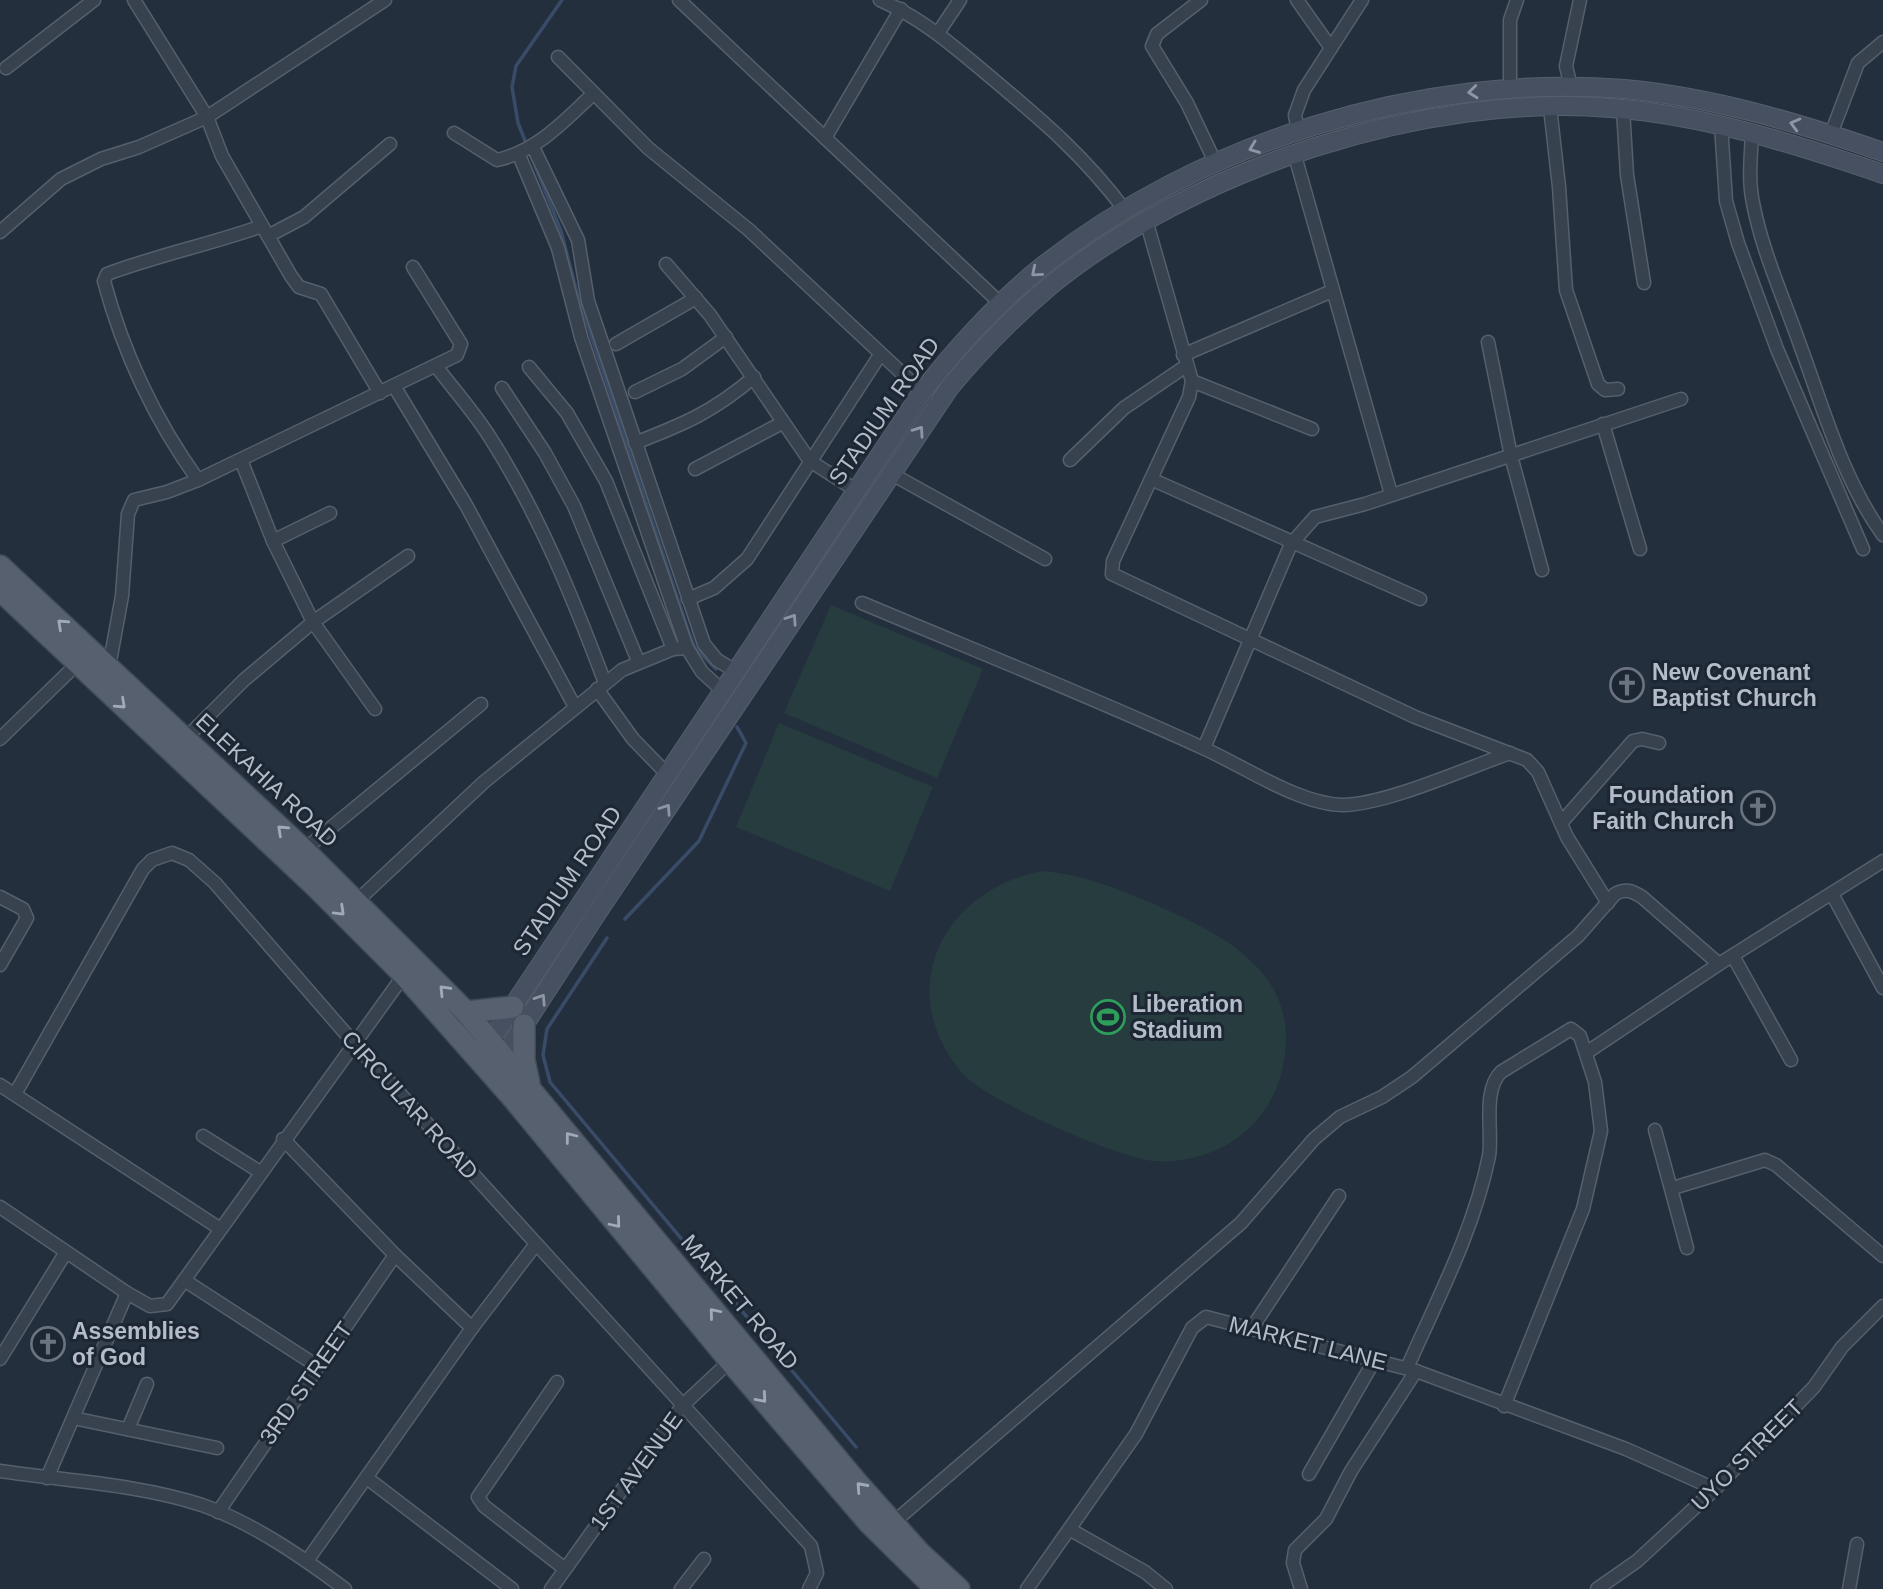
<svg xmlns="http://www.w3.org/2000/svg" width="1883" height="1589" font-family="Arial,sans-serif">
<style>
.green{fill:#263c3f}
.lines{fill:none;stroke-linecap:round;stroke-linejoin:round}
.stream{stroke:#394c67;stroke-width:3.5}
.minor-casing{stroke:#565f6c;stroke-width:15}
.secondary-casing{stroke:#565f6c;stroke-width:20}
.primary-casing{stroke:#414a57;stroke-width:24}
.minor{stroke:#38414e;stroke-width:12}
.secondary{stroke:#465061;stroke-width:18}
.primary{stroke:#56606e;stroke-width:21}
.oneway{stroke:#8e96a5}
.oneway2{stroke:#a1aab7}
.labels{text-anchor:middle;stroke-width:6;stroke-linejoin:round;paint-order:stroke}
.street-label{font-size:23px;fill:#b4bcc9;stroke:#1d2633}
.poi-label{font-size:23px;font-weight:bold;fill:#b4bcc9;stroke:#1d2633;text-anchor:start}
</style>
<rect width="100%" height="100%" fill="#242f3e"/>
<!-- green -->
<g class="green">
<polygon points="831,605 983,669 937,778 784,713"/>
<polygon points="779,723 933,787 890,891 736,827"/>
<path d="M1042,871C1085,875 1119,889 1158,906C1231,938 1306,978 1281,1074C1272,1109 1247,1137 1214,1151C1195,1159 1168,1164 1147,1160C1110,1154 985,1100 962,1073C892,990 943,890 1042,871Z"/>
</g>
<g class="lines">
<!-- stream -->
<g class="stream">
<polyline points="562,0 516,66 512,87 518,123 561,231 577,293 688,630 695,648 716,669"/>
<polyline points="625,919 699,841 746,743 737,727"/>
<polyline points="607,938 547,1029 543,1055 550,1082 856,1447"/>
</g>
<!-- minor casing -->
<g class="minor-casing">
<g id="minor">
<polyline points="134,0 207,117 222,156 291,276 299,287 321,294 380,393"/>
<polyline points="679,0 1000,303"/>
<path d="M880,0C924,19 958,50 994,80C1045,123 1084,156 1124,209"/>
<polyline points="1201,0 1157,34 1152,46 1187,103 1216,164"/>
<polyline points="1297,0 1331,48"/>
<polyline points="938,33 960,0"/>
<polyline points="558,57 648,148 749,230 922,392"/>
<polyline points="6,68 94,0"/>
<polyline points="1571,87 1566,66 1580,0"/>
<polyline points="1510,89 1510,20 1517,0"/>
<polyline points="1550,107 1559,187 1566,290 1598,384 1605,390 1618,389"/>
<polyline points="1623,109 1627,175 1644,283"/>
<polyline points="1721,125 1726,201 1738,243 1777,349 1863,549"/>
<polyline points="1298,131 1295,115 1304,90 1362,0"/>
<path d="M454,133L497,160C537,151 563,122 592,95"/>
<path d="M1752,133C1751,156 1748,180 1753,203C1762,251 1784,299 1800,345C1824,410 1842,478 1883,535"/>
<polyline points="1831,134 1858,63 1883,42"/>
<polyline points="825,138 901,9"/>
<polyline points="533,147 578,240 588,301 704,644 717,660 737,672"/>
<polyline points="519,155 558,248 581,337 687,648 702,672 724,692"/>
<polyline points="1295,156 1391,494"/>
<polyline points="1146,220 1192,381 1189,397 1113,561 1112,574 1415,717 1527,760 1538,772 1567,837 1608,903"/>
<polyline points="0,232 61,179 101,159 139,147 207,117 385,0"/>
<polyline points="268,236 304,217 390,144"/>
<polyline points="666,264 710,315 810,461 857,491"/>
<polyline points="1488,342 1511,456 1542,570"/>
<polyline points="616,344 696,298"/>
<polyline points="1183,355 1332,291"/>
<path d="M436,366C454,390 475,413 491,439C540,516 573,598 605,683"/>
<polyline points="529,367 567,413 606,481 673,649"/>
<polyline points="1192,381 1312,429"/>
<polyline points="394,386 466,505 575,707"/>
<polyline points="502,388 545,453 574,506 638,661"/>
<polyline points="635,392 682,369 726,337"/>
<polyline points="1603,424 1640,549"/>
<path d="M635,443C684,424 713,412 754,377"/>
<polyline points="241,460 273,541 313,622 375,709"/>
<polyline points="1070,460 1124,408 1186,366"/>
<polyline points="695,469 782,423"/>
<polyline points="890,473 1045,559"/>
<polyline points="1151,479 1420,599"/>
<path d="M198,480C155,420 123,352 104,281L107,274C158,255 211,244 262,226"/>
<polyline points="273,541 330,513"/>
<polyline points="688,599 714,588 747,559 880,355"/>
<path d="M862,603C976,651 1092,697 1205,749C1245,767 1299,804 1342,805C1385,805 1467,768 1510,753"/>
<polyline points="109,667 122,596 128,514 134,500 167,492 198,480 457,355 461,344 413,267"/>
<polyline points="597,689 633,739 668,775"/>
<polyline points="0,739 80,661"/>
<polyline points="185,739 244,680 313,622 408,556"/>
<polyline points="1204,748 1291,544 1315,517 1365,504 1681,399"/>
<polyline points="1561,823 1633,741 1642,739 1659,743"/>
<polyline points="304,850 481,704"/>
<polyline points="1832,894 1883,988"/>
<polyline points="0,897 23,909 27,918 0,965"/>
<polyline points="357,901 484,782 622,670 673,649 687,648"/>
<polyline points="1733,956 1791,1060"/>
<polyline points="1586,1053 1719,964 1883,861"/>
<polyline points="0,1085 219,1228"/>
<polyline points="15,1094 143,869 152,860 172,853 189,860 215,883 353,1042 811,1546 817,1573 809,1589"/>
<polyline points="1655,1130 1687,1248"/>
<polyline points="203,1136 260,1172"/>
<polyline points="283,1139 395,1255 472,1328"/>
<polyline points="1673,1188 1765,1160 1776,1165 1883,1256"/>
<polyline points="0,1207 127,1293 150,1306 167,1304 404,975"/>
<polyline points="184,1280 317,1366"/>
<polyline points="1252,1328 1339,1196"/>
<polyline points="0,1359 66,1252"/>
<path d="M1407,1368C1437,1300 1474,1230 1489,1156C1493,1132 1482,1091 1501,1072L1571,1029L1580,1036L1595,1082L1601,1131L1583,1209L1504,1406"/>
<polyline points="557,1382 478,1497 484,1506 565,1569"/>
<polyline points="73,1418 217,1448"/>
<polyline points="128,1429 147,1384"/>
<path d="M0,1471C66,1481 138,1484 202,1505C253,1523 302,1557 345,1589"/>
<polyline points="1309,1474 1374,1361"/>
<polyline points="47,1478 127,1293"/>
<polyline points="367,1478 512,1589"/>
<polyline points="218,1512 395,1255"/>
<path d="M887,1523L894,1522L1241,1223L1314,1139L1340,1117L1382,1097L1412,1077L1578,936L1615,894C1626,888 1632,891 1642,897L1719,964"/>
<polyline points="1071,1530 1145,1572 1166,1589"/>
<polyline points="307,1561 472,1328 536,1244"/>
<polyline points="551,1589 682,1406 730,1361"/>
<polyline points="681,1589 704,1559"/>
<polyline points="1027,1589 1136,1434 1192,1328 1206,1317 1416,1371 1626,1449 1715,1489"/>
<polyline points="1301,1589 1293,1563 1295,1550 1326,1519 1351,1471 1416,1371"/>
<polyline points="1597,1589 1637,1561 1715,1489 1814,1387 1842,1347 1883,1306"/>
<polyline points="1849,1589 1857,1544"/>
</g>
</g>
<!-- secondary casing -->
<g class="secondary-casing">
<g id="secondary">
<path d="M483,1051L922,392C957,347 995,305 1039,269C1198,142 1422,73 1624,89C1713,97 1799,123 1883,152"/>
<path d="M497,1067L597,913L950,387C981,350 1014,316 1051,285C1196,168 1424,93 1611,108C1704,115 1795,144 1883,174"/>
</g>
</g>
<!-- primary casing -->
<g class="primary-casing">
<g id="primary">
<polyline points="0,566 304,850 466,1012 854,1479 919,1552 959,1589"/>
<polyline points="0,590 315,886 404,975 512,1097 730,1361 869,1523 936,1589"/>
<polyline points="466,1012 513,1007"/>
<polyline points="524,1025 524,1060 529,1083"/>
</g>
</g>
<!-- minor -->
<use href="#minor" class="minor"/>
<!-- secondary -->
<use href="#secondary" class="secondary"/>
<!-- primary -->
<use href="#primary" class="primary"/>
</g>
<!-- one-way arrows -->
<defs><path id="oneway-chevron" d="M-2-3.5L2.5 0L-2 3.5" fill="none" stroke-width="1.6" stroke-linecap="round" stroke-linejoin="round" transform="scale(1.75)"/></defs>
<g class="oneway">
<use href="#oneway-chevron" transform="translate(1473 92) rotate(174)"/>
<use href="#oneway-chevron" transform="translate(1795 124) rotate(-165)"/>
<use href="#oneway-chevron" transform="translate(1254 148) rotate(159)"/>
<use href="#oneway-chevron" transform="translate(1036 272) rotate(140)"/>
<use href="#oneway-chevron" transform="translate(919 431) rotate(-55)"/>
<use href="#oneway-chevron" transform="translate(792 619) rotate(-56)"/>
<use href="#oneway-chevron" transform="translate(666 809) rotate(-56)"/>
<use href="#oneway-chevron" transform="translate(541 999) rotate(-57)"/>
</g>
<g class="oneway2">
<use href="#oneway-chevron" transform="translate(62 624) rotate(-137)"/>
<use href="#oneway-chevron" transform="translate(121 704) rotate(43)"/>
<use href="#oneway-chevron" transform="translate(282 830) rotate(-137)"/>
<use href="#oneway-chevron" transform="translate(340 911) rotate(44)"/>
<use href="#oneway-chevron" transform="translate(444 990) rotate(-134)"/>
<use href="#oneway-chevron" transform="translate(570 1137) rotate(-128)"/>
<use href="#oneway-chevron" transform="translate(616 1223) rotate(50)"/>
<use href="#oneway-chevron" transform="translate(714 1313) rotate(-130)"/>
<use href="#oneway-chevron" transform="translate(762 1398) rotate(49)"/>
<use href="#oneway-chevron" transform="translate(861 1487) rotate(-132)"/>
</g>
<!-- icons -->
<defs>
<g id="church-ring" transform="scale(1.75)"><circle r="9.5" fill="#1d2633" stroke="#6b7280" stroke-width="1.5"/><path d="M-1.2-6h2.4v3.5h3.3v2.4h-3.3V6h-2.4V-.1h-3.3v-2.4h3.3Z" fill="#6b7280"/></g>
<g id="stadium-ring" transform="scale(1.75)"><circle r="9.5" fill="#1d2633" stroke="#2e9e5b" stroke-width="1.5"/><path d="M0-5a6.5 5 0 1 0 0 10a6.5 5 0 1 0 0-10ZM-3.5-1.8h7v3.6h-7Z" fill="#2e9e5b"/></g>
</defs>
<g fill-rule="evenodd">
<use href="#church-ring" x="1627" y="685"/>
<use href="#church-ring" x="1758" y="808"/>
<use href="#stadium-ring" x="1108" y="1017"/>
<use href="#church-ring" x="48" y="1344"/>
</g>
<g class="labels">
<!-- street labels -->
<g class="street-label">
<text transform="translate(884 411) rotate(-55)" y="8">STADIUM ROAD</text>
<text transform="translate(267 780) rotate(43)" y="8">ELEKAHIA ROAD</text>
<text transform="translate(567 881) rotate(-56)" y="8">STADIUM ROAD</text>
<text transform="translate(410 1105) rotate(48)" y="8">CIRCULAR ROAD</text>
<text transform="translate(740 1302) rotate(50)" y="8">MARKET ROAD</text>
<text transform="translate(1308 1343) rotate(14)" y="8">MARKET LANE</text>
<text transform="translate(306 1383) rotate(-55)" y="8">3RD STREET</text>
<text transform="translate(1747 1455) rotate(-45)" y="8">UYO STREET</text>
<text transform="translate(636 1471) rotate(-54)" y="8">1ST AVENUE</text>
</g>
<!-- poi labels -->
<g class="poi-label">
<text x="1652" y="680">New Covenant<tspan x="1652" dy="26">Baptist Church</tspan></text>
<text x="1734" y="803" text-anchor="end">Foundation<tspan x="1734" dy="26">Faith Church</tspan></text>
<text x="1132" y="1012">Liberation<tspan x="1132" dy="26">Stadium</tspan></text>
<text x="72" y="1339">Assemblies<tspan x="72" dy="26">of God</tspan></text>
</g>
</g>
</svg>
